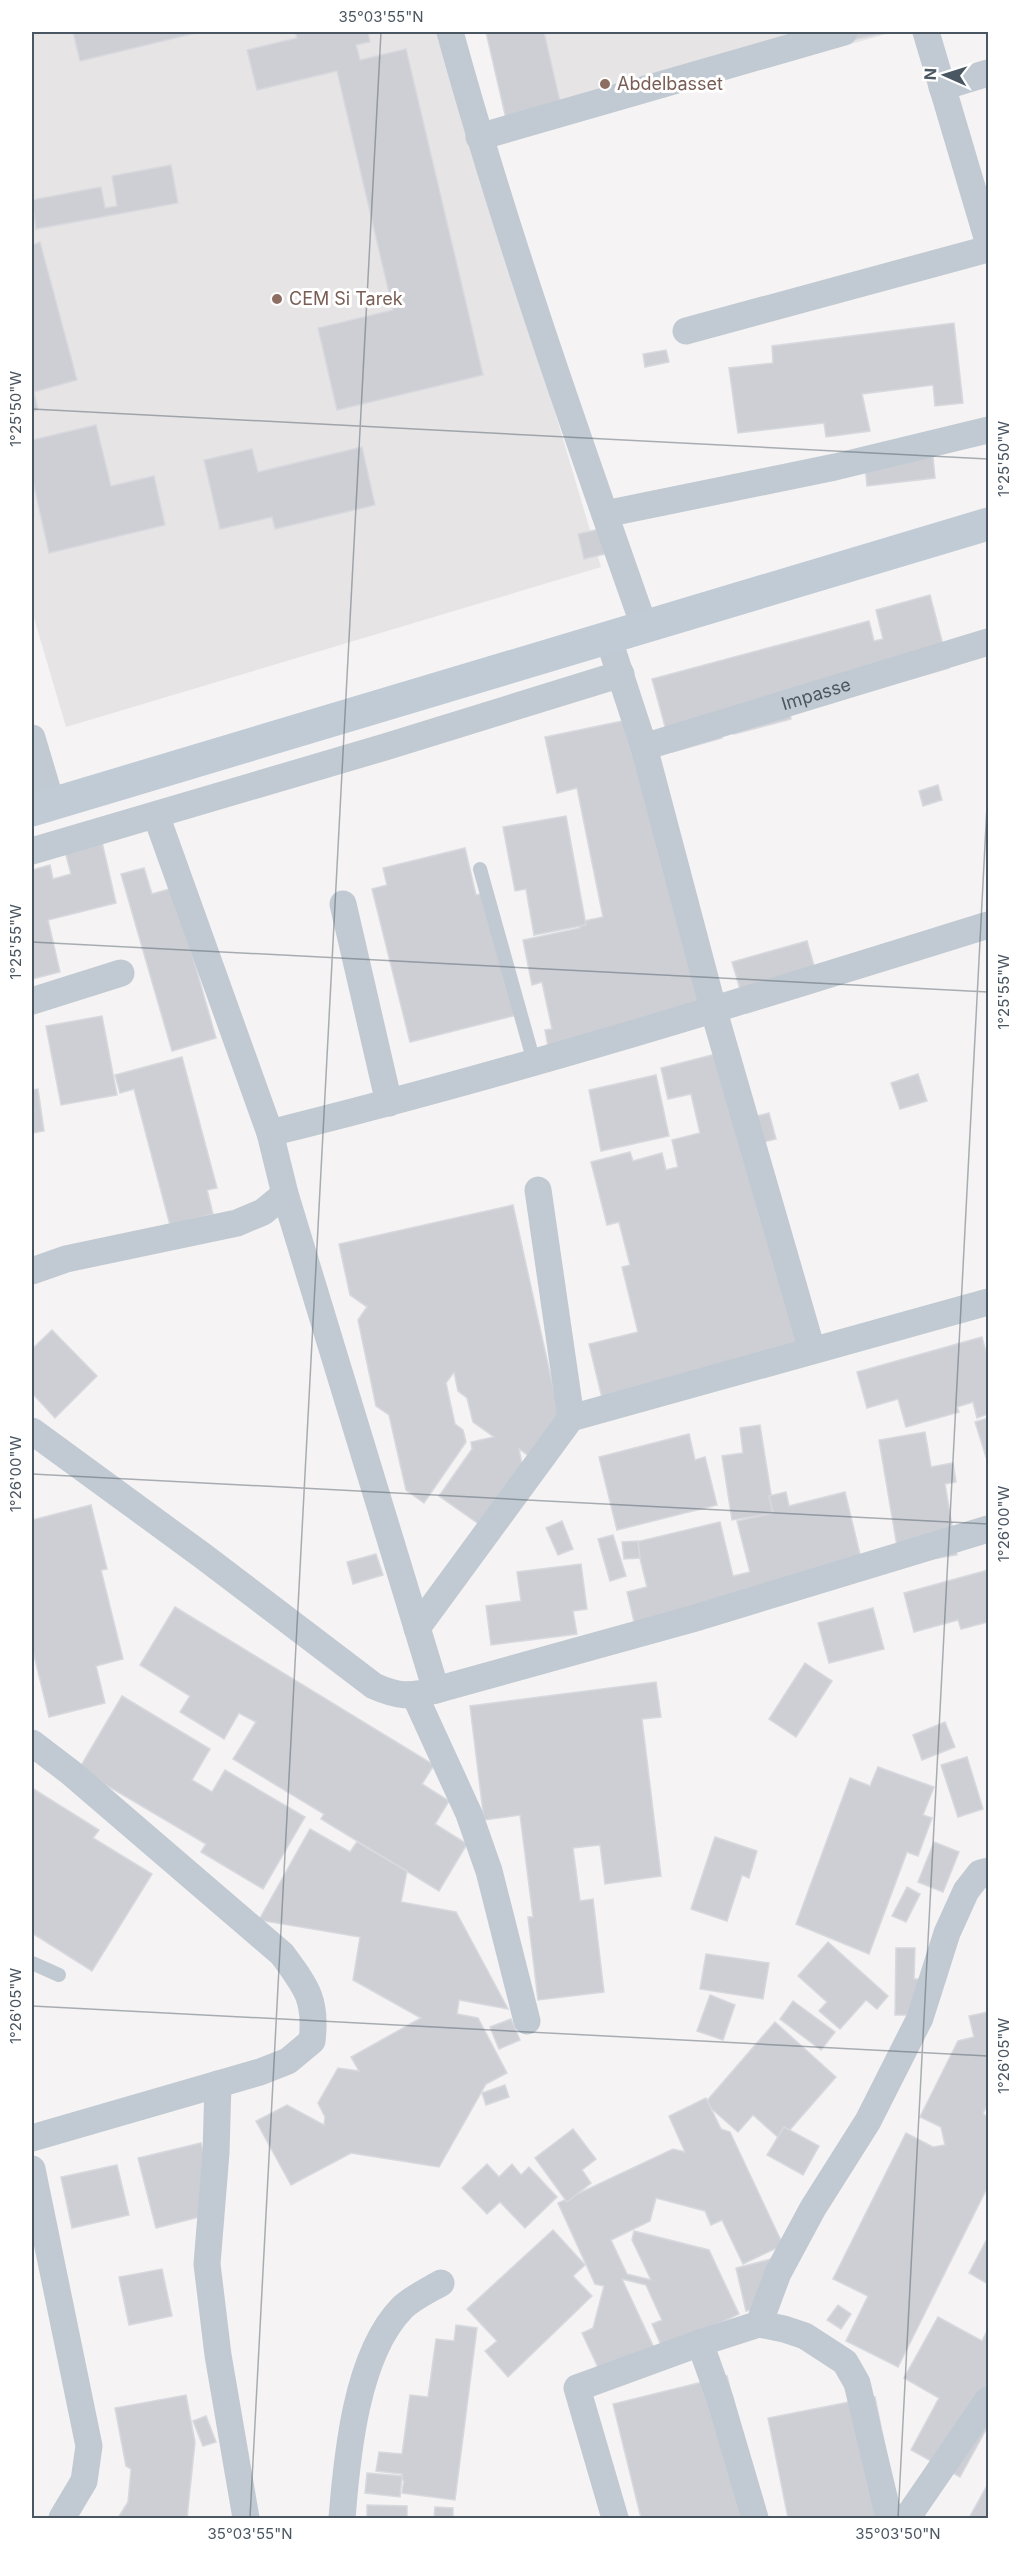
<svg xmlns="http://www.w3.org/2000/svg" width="1020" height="2550" font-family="Inter,sans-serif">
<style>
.education{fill:#e6e4e5}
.building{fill:#cdcfd5;stroke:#d7d9de;stroke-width:1.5}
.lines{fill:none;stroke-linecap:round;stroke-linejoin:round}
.service{stroke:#c1cad2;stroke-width:14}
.minor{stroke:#c1cad2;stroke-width:27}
.secondary{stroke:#c1cbd6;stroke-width:33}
.ticks{fill:none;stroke:#4a5661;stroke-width:1.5;stroke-opacity:0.45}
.education-dot{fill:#8d6e63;stroke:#fff;stroke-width:2}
.labels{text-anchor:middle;stroke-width:6;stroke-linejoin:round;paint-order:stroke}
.education-label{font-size:18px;fill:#785e54;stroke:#fff;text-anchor:start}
.street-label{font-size:18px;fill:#4a5661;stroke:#fff}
.neatline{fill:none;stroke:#4a5661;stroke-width:2}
.ticks-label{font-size:15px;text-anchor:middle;fill:#4a5661}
</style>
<rect width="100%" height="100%" fill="#f5f3f3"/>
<!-- education -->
<g class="education">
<polygon points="32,32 442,32 601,567 66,727 32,611"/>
<polygon points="490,32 894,32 519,136"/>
</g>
<!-- building -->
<g class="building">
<polygon points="73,32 200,32 80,61"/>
<polygon points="295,32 368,32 370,42 356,45 360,60 406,49 483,375 337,410 318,328 393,310 337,71 257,90 247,50 297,38"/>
<polygon points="486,32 544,32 562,110 507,123"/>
<polygon points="817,32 879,32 880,34 820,47"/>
<polygon points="171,165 178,203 36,229 32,200 101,187 105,208 117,206 112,176"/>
<polygon points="40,242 77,380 34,392 38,410 32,412 32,245"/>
<polygon points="954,323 963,403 935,406 933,385 862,394 870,431 826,437 824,423 738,433 729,368 773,363 772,346"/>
<polygon points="666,350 669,362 645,367 643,354"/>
<polygon points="96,425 111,486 154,476 165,525 49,553 32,477 32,440"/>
<polygon points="362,447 375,505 275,529 272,517 220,529 204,460 252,449 258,472"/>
<polygon points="933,457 935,478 867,486 865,465"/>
<polygon points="600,529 605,554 584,559 578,534"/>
<polygon points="930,595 949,668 790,714 791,719 734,734 730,717 717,720 722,738 672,752 652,679 869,621 874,641 883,639 876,610"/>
<polygon points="642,717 703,1020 549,1052 545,1030 552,1029 542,982 532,985 523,940 580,928 579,922 603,917 577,788 557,793 545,737"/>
<polygon points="938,785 942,800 923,806 919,791"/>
<polygon points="566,816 586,925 534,935 526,889 515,891 503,827"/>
<polygon points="102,842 116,903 48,920 60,972 32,979 32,870 50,865 53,879 71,874 65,851"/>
<polygon points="465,848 476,895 487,893 517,1015 410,1042 372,889 387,885 383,868"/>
<polygon points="144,868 152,894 173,888 216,1038 172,1051 121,874"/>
<polygon points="807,941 821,990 747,1013 732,962"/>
<polygon points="102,1016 117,1095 61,1105 46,1026"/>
<polygon points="720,1053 736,1121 769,1113 776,1139 752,1145 801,1353 603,1402 589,1344 638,1332 622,1267 630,1265 619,1222 607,1225 591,1162 630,1152 633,1161 662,1153 666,1170 678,1167 672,1140 700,1133 691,1094 668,1099 661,1068"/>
<polygon points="182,1057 217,1188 207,1190 213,1214 170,1225 134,1089 120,1093 115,1075"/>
<polygon points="918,1074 927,1101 900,1109 891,1083"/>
<polygon points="656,1075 669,1136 601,1151 589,1090"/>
<polygon points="38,1089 44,1131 32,1133 32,1090"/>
<polygon points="513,1205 564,1437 543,1466 519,1449 522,1464 496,1536 439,1496 472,1449 471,1442 494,1437 473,1422 467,1398 458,1391 454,1372 446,1383 455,1424 463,1430 466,1442 424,1503 406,1490 389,1415 376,1406 358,1320 367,1307 350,1295 339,1244"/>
<polygon points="52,1330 97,1376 55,1418 32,1393 32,1349"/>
<polygon points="982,1337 988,1359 988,1414 977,1418 973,1402 957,1407 959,1412 906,1427 898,1399 867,1408 857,1372"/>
<polygon points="988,1418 988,1456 986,1457 975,1422"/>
<polygon points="760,1425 774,1513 732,1520 722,1456 743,1453 740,1428"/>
<polygon points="925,1432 931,1467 953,1463 956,1482 945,1484 957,1555 900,1564 879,1440"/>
<polygon points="689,1434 695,1460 705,1457 717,1505 617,1530 599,1457"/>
<polygon points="786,1492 789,1506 845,1492 864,1571 636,1630 627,1592 647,1587 636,1542 720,1522 733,1576 750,1572 737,1521 773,1513 769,1496"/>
<polygon points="91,1505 107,1569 101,1570 123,1659 96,1666 105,1703 49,1717 32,1647 32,1520"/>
<polygon points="562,1521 573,1549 558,1555 546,1528"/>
<polygon points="613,1535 626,1576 610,1581 598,1539"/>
<polygon points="638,1541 640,1558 624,1559 622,1542"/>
<polygon points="376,1554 383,1575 353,1584 347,1562"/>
<polygon points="581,1564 587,1609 573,1611 577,1634 491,1645 486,1606 521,1601 517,1572"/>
<polygon points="988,1570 988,1622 961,1629 958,1620 914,1632 904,1593"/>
<polygon points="175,1607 434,1765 422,1784 449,1801 435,1824 467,1844 439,1891 321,1819 324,1814 233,1759 256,1722 239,1713 224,1739 180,1712 190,1696 140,1665"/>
<polygon points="873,1608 884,1649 829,1663 818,1623"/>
<polygon points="805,1663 832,1681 796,1737 769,1719"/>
<polygon points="656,1682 661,1717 642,1719 661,1876 605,1884 600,1845 573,1848 580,1901 593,1899 604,1992 538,2000 528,1917 533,1917 520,1815 484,1820 470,1706"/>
<polygon points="122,1696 210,1749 192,1780 212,1792 225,1770 305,1817 263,1889 201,1852 206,1844 79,1769"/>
<polygon points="945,1722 955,1747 922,1760 913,1735"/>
<polygon points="967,1757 983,1809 958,1817 941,1765"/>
<polygon points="878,1767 934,1787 923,1815 932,1818 918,1856 907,1852 869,1954 796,1924 850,1778 870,1786"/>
<polygon points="32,1788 99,1830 93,1838 152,1874 92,1971 32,1933"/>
<polygon points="310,1829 350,1852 357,1842 407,1871 401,1902 456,1912 508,2009 459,2000 457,2014 478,2018 507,2073 486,2084 439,2167 351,2153 291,2185 256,2121 287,2105 324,2125 325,2117 318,2103 338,2068 359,2071 351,2057 421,2018 353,1980 360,1937 259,1920"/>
<polygon points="715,1837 757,1851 749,1878 742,1875 727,1921 691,1909"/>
<polygon points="934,1842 959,1852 943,1892 918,1882"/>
<polygon points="907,1887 920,1894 906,1922 892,1916"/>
<polygon points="828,1942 888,1996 877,2009 866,2000 840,2029 819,2011 827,2002 798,1976"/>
<polygon points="896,1948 915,1948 914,1979 920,1979 920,2015 895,2015"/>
<polygon points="706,1954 769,1963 763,1999 700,1989"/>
<polygon points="710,1995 735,2005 723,2040 697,2031"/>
<polygon points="793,2001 835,2032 821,2050 780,2019"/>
<polygon points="988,2012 988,2103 983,2114 988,2117 988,2186 898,2367 846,2341 868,2296 833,2279 906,2133 933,2147 945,2145 941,2127 920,2117 958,2041 974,2037 969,2016"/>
<polygon points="511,2019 520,2040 499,2049 490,2027"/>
<polygon points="775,2022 836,2077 781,2140 753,2115 738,2132 705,2103"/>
<polygon points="505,2085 509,2097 486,2105 482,2093"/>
<polygon points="706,2098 721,2129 730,2132 783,2245 743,2264 722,2220 711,2225 705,2211 656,2198 650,2221 611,2240 627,2274 651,2280 632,2240 634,2231 709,2250 739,2314 663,2350 652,2324 662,2320 646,2285 622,2279 656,2352 603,2378 582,2333 593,2328 604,2286 595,2284 558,2203 673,2149 685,2152 669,2116"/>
<polygon points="784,2127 819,2146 803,2175 767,2155"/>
<polygon points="573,2129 596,2159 582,2170 591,2183 567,2202 535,2158"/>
<polygon points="201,2143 219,2212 156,2228 138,2158"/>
<polygon points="487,2164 499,2177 512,2164 521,2175 529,2167 557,2197 525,2228 500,2202 487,2214 462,2188"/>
<polygon points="117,2165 129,2215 72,2228 61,2177"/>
<polygon points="553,2230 585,2265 573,2276 592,2296 508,2377 485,2351 497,2341 467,2309"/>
<polygon points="988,2237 988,2284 969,2273"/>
<polygon points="791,2254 780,2303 746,2311 736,2268"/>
<polygon points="162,2269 172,2316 129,2325 119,2277"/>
<polygon points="838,2305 851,2314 841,2329 827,2320"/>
<polygon points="938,2317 982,2341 988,2329 988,2426 960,2477 911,2450 939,2398 904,2378"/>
<polygon points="456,2325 477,2328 455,2500 402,2493 404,2480 401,2480 402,2474 376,2471 379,2452 402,2454 410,2395 428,2397 436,2339 454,2341"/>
<polygon points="727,2376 762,2518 641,2518 613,2404"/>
<polygon points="186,2395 195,2442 187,2518 118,2518 128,2502 131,2469 126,2466 115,2408"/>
<polygon points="875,2397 899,2518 788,2518 768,2418"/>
<polygon points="206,2416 216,2442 203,2446 193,2421"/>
<polygon points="367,2473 402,2476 400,2497 365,2493"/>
<polygon points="988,2484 988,2518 969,2518"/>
<polygon points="367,2505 407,2506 407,2518 367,2518"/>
<polygon points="435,2507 453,2508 453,2518 434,2518"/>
</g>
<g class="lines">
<!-- service -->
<g class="service">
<polyline points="480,869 534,1062"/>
<polyline points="32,1963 59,1975"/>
</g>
<!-- minor -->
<g class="minor">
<path d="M450,32C505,232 575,430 644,626"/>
<polyline points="926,32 988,241"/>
<polyline points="942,87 988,73"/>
<polyline points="479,137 844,32"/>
<polyline points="686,331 988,249"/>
<polyline points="605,514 835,467 988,430"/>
<polyline points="608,637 644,747 713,1008 812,1350"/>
<polyline points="32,738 52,805"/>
<path id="s1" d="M644,747L988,642"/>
<polyline points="32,851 385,747 621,674"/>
<polyline points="343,904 389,1103"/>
<polyline points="32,1001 121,973"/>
<path d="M270,1133C512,1073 751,999 988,925"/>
<polyline points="538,1190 571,1418"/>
<polyline points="32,1271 66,1259 237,1223 263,1212 285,1194"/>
<path d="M32,1431L203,1556L374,1686C399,1697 410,1697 436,1690L285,1194L270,1133L156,815"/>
<polyline points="417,1628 571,1418 988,1302"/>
<polyline points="436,1690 692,1619 988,1529"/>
<polyline points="415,1696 469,1814 489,1871 527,2021"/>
<path d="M32,1743L70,1772L282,1954C306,1987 317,1999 312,2041L288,2061L260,2072L32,2138"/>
<polyline points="218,2084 216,2153 207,2264 218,2355 246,2518"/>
<polyline points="32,2169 89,2446 84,2481 62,2518"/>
<polyline points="759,2324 778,2273 813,2208 868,2121 920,2018 947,1933 966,1891 980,1873 988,1871"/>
<polyline points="700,2343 720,2399 755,2518"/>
<path d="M342,2518C347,2456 356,2355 402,2308C412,2298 429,2290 441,2283"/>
<polyline points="615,2518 577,2388 700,2343 759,2324 784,2329 805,2336 845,2362 857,2383 889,2518"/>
<polyline points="907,2518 988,2400"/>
</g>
<!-- secondary -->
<polyline class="secondary" points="32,810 988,524"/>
</g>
<!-- ticks -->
<path class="ticks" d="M32,409L988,459M32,942L988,992M32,1474L988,1524M32,2006L988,2056M250,2518L381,32M898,2518L988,787"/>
<!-- markers -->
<g class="education-dot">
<circle cx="605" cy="84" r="6"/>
<circle cx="277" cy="299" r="6"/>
</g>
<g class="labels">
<!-- education labels -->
<g class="education-label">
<text x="617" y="90">Abdelbasset</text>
<text x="289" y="305">CEM Si Tarek</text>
</g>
<!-- street labels -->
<g class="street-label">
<text dy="6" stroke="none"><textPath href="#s1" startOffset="180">Impasse</textPath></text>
</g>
</g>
<!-- border -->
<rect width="1020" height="2550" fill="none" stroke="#ffffff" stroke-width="66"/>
<!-- north arrow -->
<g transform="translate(945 75) rotate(273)" stroke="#ffffff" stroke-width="4.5" paint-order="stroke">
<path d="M0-4.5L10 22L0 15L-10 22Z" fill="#4a5661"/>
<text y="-9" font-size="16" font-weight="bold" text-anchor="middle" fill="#4a5661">N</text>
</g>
<rect x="33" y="33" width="954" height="2484" class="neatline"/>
<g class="ticks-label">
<text x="381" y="22">35°03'55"N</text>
<text transform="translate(16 409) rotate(-90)" y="5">1°25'50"W</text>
<text transform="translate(1004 459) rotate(-90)" y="5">1°25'50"W</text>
<text transform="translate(16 942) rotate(-90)" y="5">1°25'55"W</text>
<text transform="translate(1004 992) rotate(-90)" y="5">1°25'55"W</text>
<text transform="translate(16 1474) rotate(-90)" y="5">1°26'00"W</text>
<text transform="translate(1004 1524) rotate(-90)" y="5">1°26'00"W</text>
<text transform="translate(16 2006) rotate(-90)" y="5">1°26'05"W</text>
<text transform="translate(1004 2056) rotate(-90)" y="5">1°26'05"W</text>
<text x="250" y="2539">35°03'55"N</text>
<text x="898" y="2539">35°03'50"N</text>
</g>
</svg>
